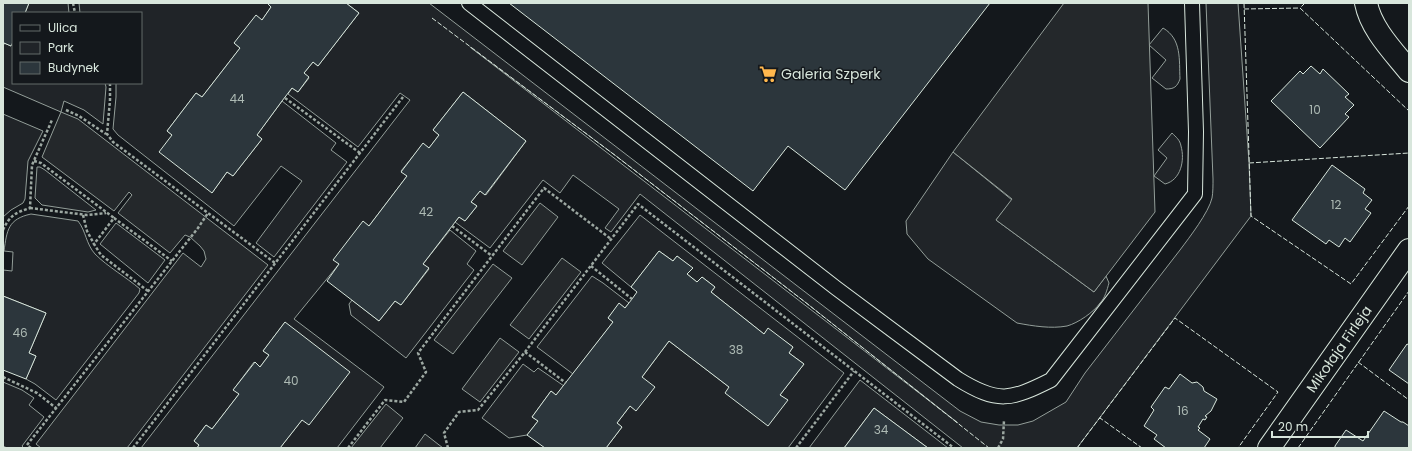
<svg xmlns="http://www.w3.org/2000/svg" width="1412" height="451" font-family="Poppins,sans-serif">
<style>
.green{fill:#202428;stroke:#939e99;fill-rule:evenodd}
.parking{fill:#24282b;stroke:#939e99}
.building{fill:#2c363c;stroke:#d8e6dc}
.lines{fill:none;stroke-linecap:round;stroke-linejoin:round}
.lane-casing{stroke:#d8e6dc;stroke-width:16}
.street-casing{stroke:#d8e6dc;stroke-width:24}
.path{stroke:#9da8a2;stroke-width:2.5;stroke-dasharray:3 2;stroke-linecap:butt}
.lane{stroke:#14181c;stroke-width:14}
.street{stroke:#14181c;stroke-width:22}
.fence{stroke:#d8e6dc;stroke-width:1;stroke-dasharray:5 2;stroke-linecap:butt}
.labels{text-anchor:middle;stroke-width:3;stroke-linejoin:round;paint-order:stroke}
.number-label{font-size:12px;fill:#adbab4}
.poi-label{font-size:14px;fill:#d8e6dc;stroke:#14181c;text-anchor:start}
.street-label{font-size:14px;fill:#d8e6dc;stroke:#14181c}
</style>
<rect width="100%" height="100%" fill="#14181c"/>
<!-- green -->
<g class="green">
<polygon points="29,3 68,3 69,13 25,13"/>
<polygon points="79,3 267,3 271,7 262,20 234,43 240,48 202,97 196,93 167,131 172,135 212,193 227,172 233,176 262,139 257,135 282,101 336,143 331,150 347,162 274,257 256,243 302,181 281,166 234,226 118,135 113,129 116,97 116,83 141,83 141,13 80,13"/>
<path d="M346,3H429L960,411L981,422L999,425H1018L1033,421L1066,402L1085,373L1180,250C1189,238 1209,212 1212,198C1213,193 1213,185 1213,179L1206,3H1238L1249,163L1251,216L1077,448H963L640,194L611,232L605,228L619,209L573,175L560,193L543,180L490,248L455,222L459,217L465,221L477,206L471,202L480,191L486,195L526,141L463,92L433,130L439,135L429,148L423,144L401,171L407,176L369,226L363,222L334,260L339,264L294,319L384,387L337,448H280L302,420L285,322L263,351L269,355L260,367L254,362L234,389L239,394L212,429L206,425L194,441L199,445L197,448H141L410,100L400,93L358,147L288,94L292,88L298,92L309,78L304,73L313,62L318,66L359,13ZM470,47L616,156L805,302L958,423Z"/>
<path d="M1163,28C1182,39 1179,60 1180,79C1177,87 1174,89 1166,89L1152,78L1166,60L1149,45Z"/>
<polygon points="13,42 13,83 105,83 106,87 103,124 84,110 64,101 61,112 3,87 3,47 4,43 11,46"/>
<polygon points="3,114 43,131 28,161 25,199 23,203 11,210 3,217"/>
<path d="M1172,133C1176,137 1180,140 1181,146C1185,160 1181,180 1165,184L1154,176L1167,158L1158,150Z"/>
<path d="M953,152L1012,200L996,220L1094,292L1106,276L1109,283C1107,290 1105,298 1100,303C1094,312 1078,323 1067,326C1051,329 1033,326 1017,323L928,259L907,234L906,221Z"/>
<polygon points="37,167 40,167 45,170 96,210 88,212 42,205 35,198"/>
<path d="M31,214L78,221C86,231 86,244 95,254C108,267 126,277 140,289L139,293L56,400L35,384L26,379L36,356L29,353L46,313L3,296V270L12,271L13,252L4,251C7,230 8,219 31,214Z"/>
<polygon points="640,215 844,373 788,448 606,448 622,427 617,423 630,406 636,410 642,377 669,341 729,387 787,400 780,395 804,364 789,353 793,347 768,329 764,334 711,292 715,287 702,277 697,282 687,274 692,268 677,256 673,261 659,251 631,287 602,263"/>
<polygon points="116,223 165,260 148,283 100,244"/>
<polygon points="450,230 476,251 467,264 474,270 406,358 351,315 349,304 352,300 379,321 395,301 401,305 429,269 423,264"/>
<polygon points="592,276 603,283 629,303 625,308 619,304 608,318 613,322 573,374 537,347"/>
<polygon points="523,364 534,372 538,368 564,386 556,395 551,391 532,417 538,421 527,435 509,438 482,418"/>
<polygon points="860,380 948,448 928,448 874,408 844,448 809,448"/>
<polygon points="3,382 22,390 34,398 29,405 44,417 22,446 24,448 7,448 3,446"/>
</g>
<!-- parking -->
<g class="parking">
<polygon points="1064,3 1148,3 1155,212 1094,292 996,220 1012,199 953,152"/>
<polygon points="61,112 78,119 268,265 127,448 41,448 36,444 183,253 201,267 206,259 204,251 200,246 190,237 185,235 170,253 118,213 132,195 129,192 114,211 42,157"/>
<polygon points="540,203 558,217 522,265 503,251"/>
<polygon points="562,258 581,272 529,339 510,325"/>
<polygon points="493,264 512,278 453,354 434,340"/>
<polygon points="500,338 519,352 480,402 462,389"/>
<polygon points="386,404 403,418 380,448 351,448"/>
<polygon points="425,434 443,448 415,448"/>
</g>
<!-- building -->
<g class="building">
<polygon points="3,3 29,3 25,13 13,13 13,42 11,46 4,43 3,47"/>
<polygon points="267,3 346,3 359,13 318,66 313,62 304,73 309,77 298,92 292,88 282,101 257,135 262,139 233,176 227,172 212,193 159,152 172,135 167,131 196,93 202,97 240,48 234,43 256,15 262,20 271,7"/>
<polygon points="509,3 990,3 845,190 788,146 753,191"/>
<polygon points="1311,66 1320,74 1323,69 1349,94 1345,97 1354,105 1345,114 1349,117 1320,148 1271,101 1300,71 1303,74"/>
<polygon points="463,92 526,141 485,195 480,191 471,202 477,206 465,221 459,217 433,251 423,264 429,268 401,305 395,301 379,321 327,281 339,264 333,260 363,221 369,226 407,176 401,172 423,143 429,148 439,135 433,130"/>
<polygon points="1332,165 1365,189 1363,193 1372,200 1365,209 1371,213 1350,242 1345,238 1339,247 1329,240 1326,244 1292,220"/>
<polygon points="659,251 673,261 677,256 693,268 687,274 697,282 702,277 715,287 711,292 764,334 768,328 793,347 789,353 804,364 780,395 788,400 768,426 725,393 729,387 669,341 642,377 655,387 636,411 630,406 617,423 622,427 606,448 545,448 527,435 538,421 532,417 551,391 556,395 613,322 608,318 619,303 625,308 632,299 637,292 631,287"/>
<polygon points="3,296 46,313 29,353 36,356 26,379 3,370"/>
<polygon points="285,322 350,372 309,425 302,420 280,448 197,448 199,445 194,441 206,425 212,429 239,394 233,390 255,362 260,367 269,355 263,351"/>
<polygon points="1407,344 1409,345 1409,384 1389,370"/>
<polygon points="1180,374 1192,383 1197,382 1203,387 1204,391 1217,399 1211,411 1205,416 1207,417 1205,420 1203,419 1198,427 1200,428 1198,430 1210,439 1204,448 1166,448 1154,439 1157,435 1144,426 1154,410 1151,407 1165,387 1169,389"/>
<polygon points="874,408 928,448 844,448"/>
<polygon points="1384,411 1401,422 1403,422 1409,426 1409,448 1335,448 1335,446 1346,430 1363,441"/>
</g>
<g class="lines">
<!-- lane casing -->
<g class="lane-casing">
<path id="lane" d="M469,3L836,288L958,379C998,404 1011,400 1051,380L1195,194L1196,132L1192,3"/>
</g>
<!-- street casing -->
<g class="street-casing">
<g id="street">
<path d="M1366,3C1371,29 1393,51 1409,71"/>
<polyline points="1269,448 1409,250"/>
</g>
</g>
<!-- path -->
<g class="path">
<polyline points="73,3 75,13"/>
<polyline points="110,83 110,100 107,134 113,142 275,263"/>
<polyline points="285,98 360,153"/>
<polyline points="66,110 79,116 106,134"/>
<polyline points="34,161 41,163 114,218"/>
<polyline points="30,208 87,215 106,213"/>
<polyline points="83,215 87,231 94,244"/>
<polyline points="452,226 492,256"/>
<path d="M3,230C10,215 15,213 30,208L32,165L52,120"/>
<polyline points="591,266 632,299"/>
<polyline points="148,291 101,255 94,244 114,218 172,261"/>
<polyline points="525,352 566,383"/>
<polyline points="3,377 37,393 56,408"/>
<polyline points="31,448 27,445 198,228 208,213"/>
<polyline points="133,448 403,97"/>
<polyline points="348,448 385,400 404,402 426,372 418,353 544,188 611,239"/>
<polyline points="448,448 444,433 459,412 478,410 525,352 638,204 954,448"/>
<polyline points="796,448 854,371"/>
<polyline points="998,448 1003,439 1004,420"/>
</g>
<!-- lane -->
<use href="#lane" class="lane"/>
<!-- street -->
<use href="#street" class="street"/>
<!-- fence -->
<g class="fence">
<polyline points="1244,3 1251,216 1351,284 1409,206"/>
<polyline points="1305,3 1300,8 1409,111"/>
<polyline points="1244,9 1300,8"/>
<polyline points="432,18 616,156 805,302 989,448"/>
<polyline points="1249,163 1409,153"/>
<polyline points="1358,362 1409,400"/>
<polyline points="1099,419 1100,418 1142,448"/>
<polyline points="1077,448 1175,318 1278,392 1238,448"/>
<polyline points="1298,448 1409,291"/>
</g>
</g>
<!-- icons -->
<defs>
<g id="supermarket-bare" transform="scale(1.38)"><path d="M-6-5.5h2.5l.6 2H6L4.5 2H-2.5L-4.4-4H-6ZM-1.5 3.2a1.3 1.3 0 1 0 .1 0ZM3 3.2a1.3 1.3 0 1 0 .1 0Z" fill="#ffb74d" stroke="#14181c" stroke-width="2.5" paint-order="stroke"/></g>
</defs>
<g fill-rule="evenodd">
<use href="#supermarket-bare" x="768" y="74"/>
</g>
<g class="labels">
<!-- number labels -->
<g class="number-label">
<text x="237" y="103">44</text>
<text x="1315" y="114">10</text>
<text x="1336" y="209">12</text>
<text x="426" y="216">42</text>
<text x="20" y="337">46</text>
<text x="736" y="354">38</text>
<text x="291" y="385">40</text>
<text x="1183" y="415">16</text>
<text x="881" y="434">34</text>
</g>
<!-- poi labels -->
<g class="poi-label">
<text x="781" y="79">Galeria Szperk</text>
</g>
<!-- street labels -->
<g class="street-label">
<text transform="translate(1339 349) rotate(-55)" y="5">Mikołaja Firleja</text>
</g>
</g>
<!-- border -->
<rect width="1412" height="451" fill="none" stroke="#d8e6dc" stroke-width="8"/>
<!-- legend -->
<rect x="12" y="12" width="130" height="72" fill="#14181c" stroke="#626a69"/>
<rect x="20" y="25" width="20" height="6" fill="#14181c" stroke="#626a69"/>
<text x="48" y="32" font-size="12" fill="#d8e6dc">Ulica</text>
<rect x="20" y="42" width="20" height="12" fill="#202428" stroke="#626a69"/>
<text x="48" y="52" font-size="12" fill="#d8e6dc">Park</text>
<rect x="20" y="62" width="20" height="12" fill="#2c363c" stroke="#626a69"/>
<text x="48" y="72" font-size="12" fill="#d8e6dc">Budynek</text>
<!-- scale -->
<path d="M1272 431v6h96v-6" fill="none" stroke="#d8e6dc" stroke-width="2"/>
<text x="1278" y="431" font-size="12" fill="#d8e6dc" stroke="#14181c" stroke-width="3" paint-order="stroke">20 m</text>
</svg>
